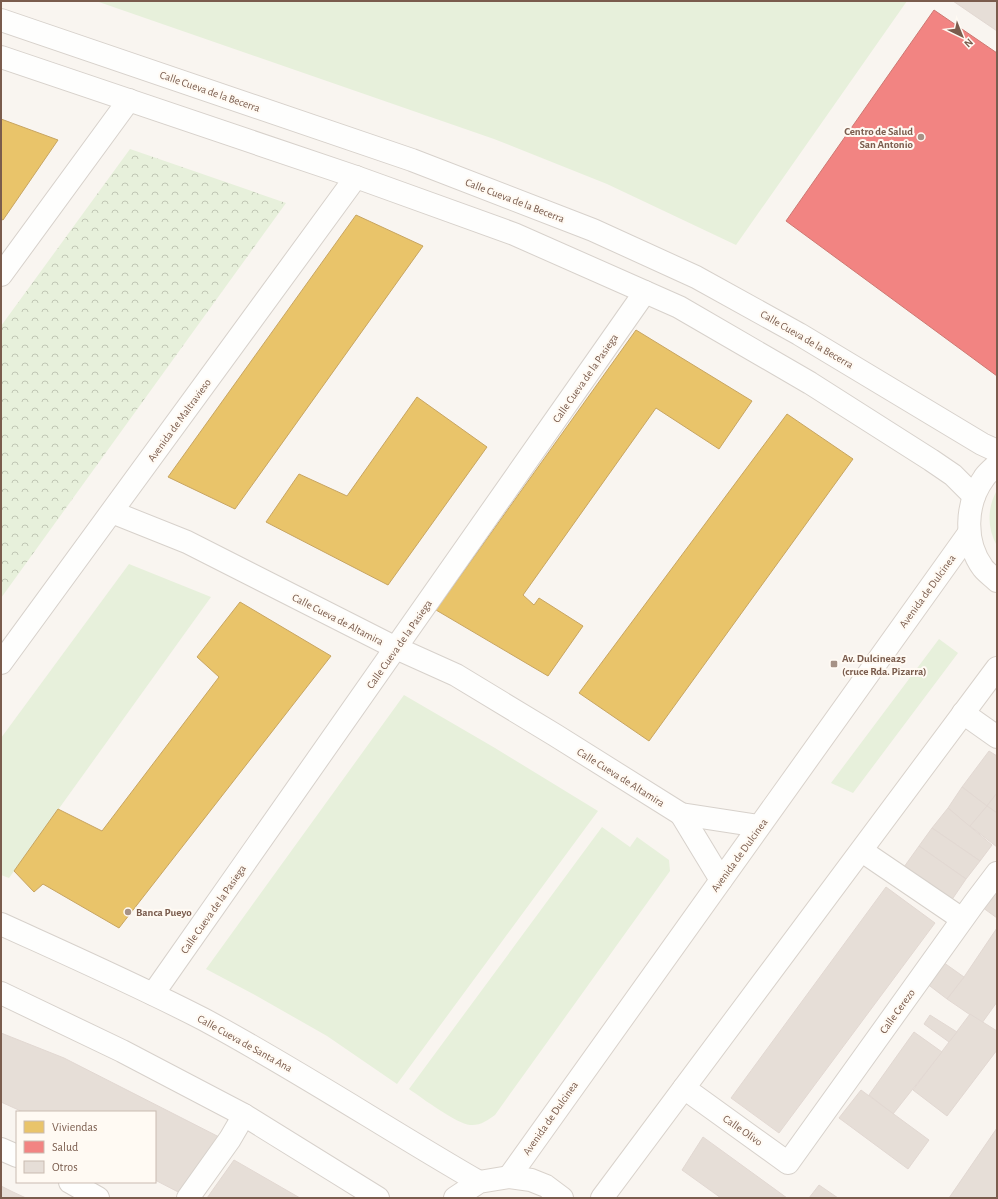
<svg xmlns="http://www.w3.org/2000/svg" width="998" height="1199" font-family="'Alegreya Sans',sans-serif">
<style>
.green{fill:#e7f0db}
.park{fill:url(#park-crowns)}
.homes{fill:#e9c46a;stroke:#c8a561}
.health{fill:#f28482;stroke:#ce7872}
.building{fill:#e6ded7;stroke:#e2d8d2}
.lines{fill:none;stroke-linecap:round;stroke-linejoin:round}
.street-casing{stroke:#d7d1cb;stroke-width:24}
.secondary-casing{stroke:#d9d2cb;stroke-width:24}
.street{stroke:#fefefd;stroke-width:22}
.secondary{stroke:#fefefd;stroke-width:22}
.poi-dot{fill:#a69286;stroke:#fffaf3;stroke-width:1.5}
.labels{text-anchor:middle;stroke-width:4;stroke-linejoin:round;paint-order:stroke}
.street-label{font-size:11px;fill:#7a5c4d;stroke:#fffaf3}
.poi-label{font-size:11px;font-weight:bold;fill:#7a5c4d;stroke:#fffaf3;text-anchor:start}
</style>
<defs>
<pattern id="park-crowns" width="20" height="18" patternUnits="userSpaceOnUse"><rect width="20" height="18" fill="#e7f0db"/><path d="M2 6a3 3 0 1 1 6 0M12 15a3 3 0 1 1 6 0" fill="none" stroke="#c0c6b4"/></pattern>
</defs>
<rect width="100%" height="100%" fill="#f9f5f0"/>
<!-- green -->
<g class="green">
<polygon points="96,1 907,1 736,245 607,184 494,139"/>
<path d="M997,490V546C987,528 987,508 997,490Z"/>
<polygon points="129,564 211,597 9,878 1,875 1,738"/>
<polygon points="939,639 958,653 853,793 831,783"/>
<polygon points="404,695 495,748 598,811 397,1084 327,1036 255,995 206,969"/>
<path d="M602,827L630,847L637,837L669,860L670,871L495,1115C488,1120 480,1126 470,1125C457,1124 422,1098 409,1089Z"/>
</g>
<!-- park -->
<polygon class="park" points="130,149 286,203 1,598 1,326"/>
<!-- homes -->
<g class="homes">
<polygon points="1,119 58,140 3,220 1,219"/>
<polygon points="356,215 423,246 235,509 168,477"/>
<polygon points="636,330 752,401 719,449 656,408 523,595 534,605 539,598 583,626 548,676 436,610"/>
<polygon points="417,397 487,447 388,585 266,522 299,474 347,496"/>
<polygon points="787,414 853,459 649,741 579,693"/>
<polygon points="240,602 331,656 119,928 43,884 34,892 14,871 58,809 102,831 219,677 197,657"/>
</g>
<!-- health -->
<polygon class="health" points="934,10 997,53 997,376 786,221"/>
<!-- building -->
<g class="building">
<polygon points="953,1 997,1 997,31"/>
<polygon points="989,751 997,756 997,793 987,806 962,787"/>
<polygon points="962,787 987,806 970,827 948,808"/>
<polygon points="997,793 997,813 987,806"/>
<polygon points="987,806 997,813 997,847 970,826"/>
<polygon points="948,808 992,845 980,861 932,828"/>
<polygon points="932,828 980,861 966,879 919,846"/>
<polygon points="919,846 966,879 951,901 904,867"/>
<polygon points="886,887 935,923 779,1133 731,1098"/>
<polygon points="997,889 997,918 975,902"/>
<polygon points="997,928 997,1002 982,1023 947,999 964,977"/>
<polygon points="940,960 964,977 947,999 926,983"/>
<polygon points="970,1014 997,1031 997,1050 947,1116 913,1090"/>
<polygon points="930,1015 957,1032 949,1042 924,1024"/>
<polygon points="914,1032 942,1052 893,1114 869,1095"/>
<polygon points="1,1033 64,1058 225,1140 184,1195 155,1180 155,1112 23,1112 1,1102"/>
<polygon points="861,1090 929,1140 908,1169 839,1118"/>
<polygon points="997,1128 997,1198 949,1198"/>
<polygon points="703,1137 787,1198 721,1198 682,1170"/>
<polygon points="234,1160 300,1198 207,1198"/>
<polygon points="819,1185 838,1198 809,1198"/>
<polygon points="1,1186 13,1192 26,1198 1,1198"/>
</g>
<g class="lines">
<!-- street casing -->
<g class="street-casing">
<g id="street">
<polyline points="1,20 412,160 593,230 696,277 799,334 982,444 997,451"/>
<polyline points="1,57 356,177 514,234 679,307 810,383 931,460 953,475 974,496"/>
<polyline points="1,275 129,100"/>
<polyline points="112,512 187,542 396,648 456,675 555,735 681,814 759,826"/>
<polyline points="1,663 356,177"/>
<polyline points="963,713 997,737"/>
<polyline points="681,814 721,880"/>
<polyline points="862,851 962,919"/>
<path d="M1,924C69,955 137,985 203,1019C298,1070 387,1129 479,1182"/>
<polyline points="1,993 122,1051 244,1115 378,1198"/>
<polyline points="153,994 645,292"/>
<polyline points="684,1088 788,1163 975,902 997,873"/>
<polyline points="1,1149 17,1156"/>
<polyline points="70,1182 98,1198"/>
<polyline points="188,1198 230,1139 244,1115"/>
</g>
</g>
<!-- secondary casing -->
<g class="secondary-casing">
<g id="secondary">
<path d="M997,464C993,469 987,473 984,478C965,504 964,542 983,568C987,573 993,577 997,581"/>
<polyline points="509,1177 969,533"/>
<polyline points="455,1198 479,1182 509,1177 531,1180 546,1186 562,1198"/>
<polyline points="602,1198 997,668"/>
</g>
</g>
<!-- street -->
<use href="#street" class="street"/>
<!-- secondary -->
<use href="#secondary" class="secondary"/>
</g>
<!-- markers -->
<g class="poi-dot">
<circle cx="921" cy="137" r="4"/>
<rect x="830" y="660" width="8" height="8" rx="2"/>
<circle cx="128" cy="912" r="4"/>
</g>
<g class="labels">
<!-- street labels -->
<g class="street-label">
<text transform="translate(210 91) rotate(19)" y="4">Calle Cueva de la Becerra</text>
<text transform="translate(515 200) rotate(21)" y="4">Calle Cueva de la Becerra</text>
<text transform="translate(807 339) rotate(30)" y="4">Calle Cueva de la Becerra</text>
<text transform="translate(585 378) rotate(-55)" y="4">Calle Cueva de la Pasiega</text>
<text transform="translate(179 420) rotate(-54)" y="4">Avenida de Maltravieso</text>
<text transform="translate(927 591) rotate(-54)" y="4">Avenida de Dulcinea</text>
<text transform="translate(338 619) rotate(27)" y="4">Calle Cueva de Altamira</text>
<text transform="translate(399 644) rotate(-55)" y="4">Calle Cueva de la Pasiega</text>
<text transform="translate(621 777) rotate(32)" y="4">Calle Cueva de Altamira</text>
<text transform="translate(739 855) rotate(-54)" y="4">Avenida de Dulcinea</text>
<text transform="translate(213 909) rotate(-55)" y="4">Calle Cueva de la Pasiega</text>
<text transform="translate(897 1011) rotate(-54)" y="4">Calle Cerezo</text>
<text transform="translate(245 1043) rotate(29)" y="4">Calle Cueva de Santa Ana</text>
<text transform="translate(550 1118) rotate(-55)" y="4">Avenida de Dulcinea</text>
<text transform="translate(743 1130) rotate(35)" y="4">Calle Olivo</text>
</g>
<!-- poi labels -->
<g class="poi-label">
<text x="913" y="135" text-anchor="end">Centro de Salud<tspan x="913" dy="13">San Antonio</tspan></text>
<text x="842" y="662">Av. Dulcinea25<tspan x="842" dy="13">(cruce Rda. Pizarra)</tspan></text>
<text x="136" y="916">Banca Pueyo</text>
</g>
</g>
<!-- border -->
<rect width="998" height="1199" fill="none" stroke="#7a5c4d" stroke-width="4"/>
<!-- legend -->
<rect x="16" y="1111" width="140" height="72" fill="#fffaf3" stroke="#cabbb1"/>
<rect x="24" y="1121" width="20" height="12" fill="#e9c46a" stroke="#cabbb1"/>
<text x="52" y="1131" font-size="12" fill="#7a5c4d">Viviendas</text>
<rect x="24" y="1141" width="20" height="12" fill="#f28482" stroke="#cabbb1"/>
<text x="52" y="1151" font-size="12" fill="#7a5c4d">Salud</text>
<rect x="24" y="1161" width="20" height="12" fill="#e6ded7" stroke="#cabbb1"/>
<text x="52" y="1171" font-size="12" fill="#7a5c4d">Otros</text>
<!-- north arrow -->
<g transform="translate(962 36) rotate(137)" stroke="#fffaf3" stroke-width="3" paint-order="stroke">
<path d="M0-3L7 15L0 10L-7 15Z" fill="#7a5c4d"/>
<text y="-6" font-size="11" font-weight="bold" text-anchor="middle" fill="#7a5c4d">N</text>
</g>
</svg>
